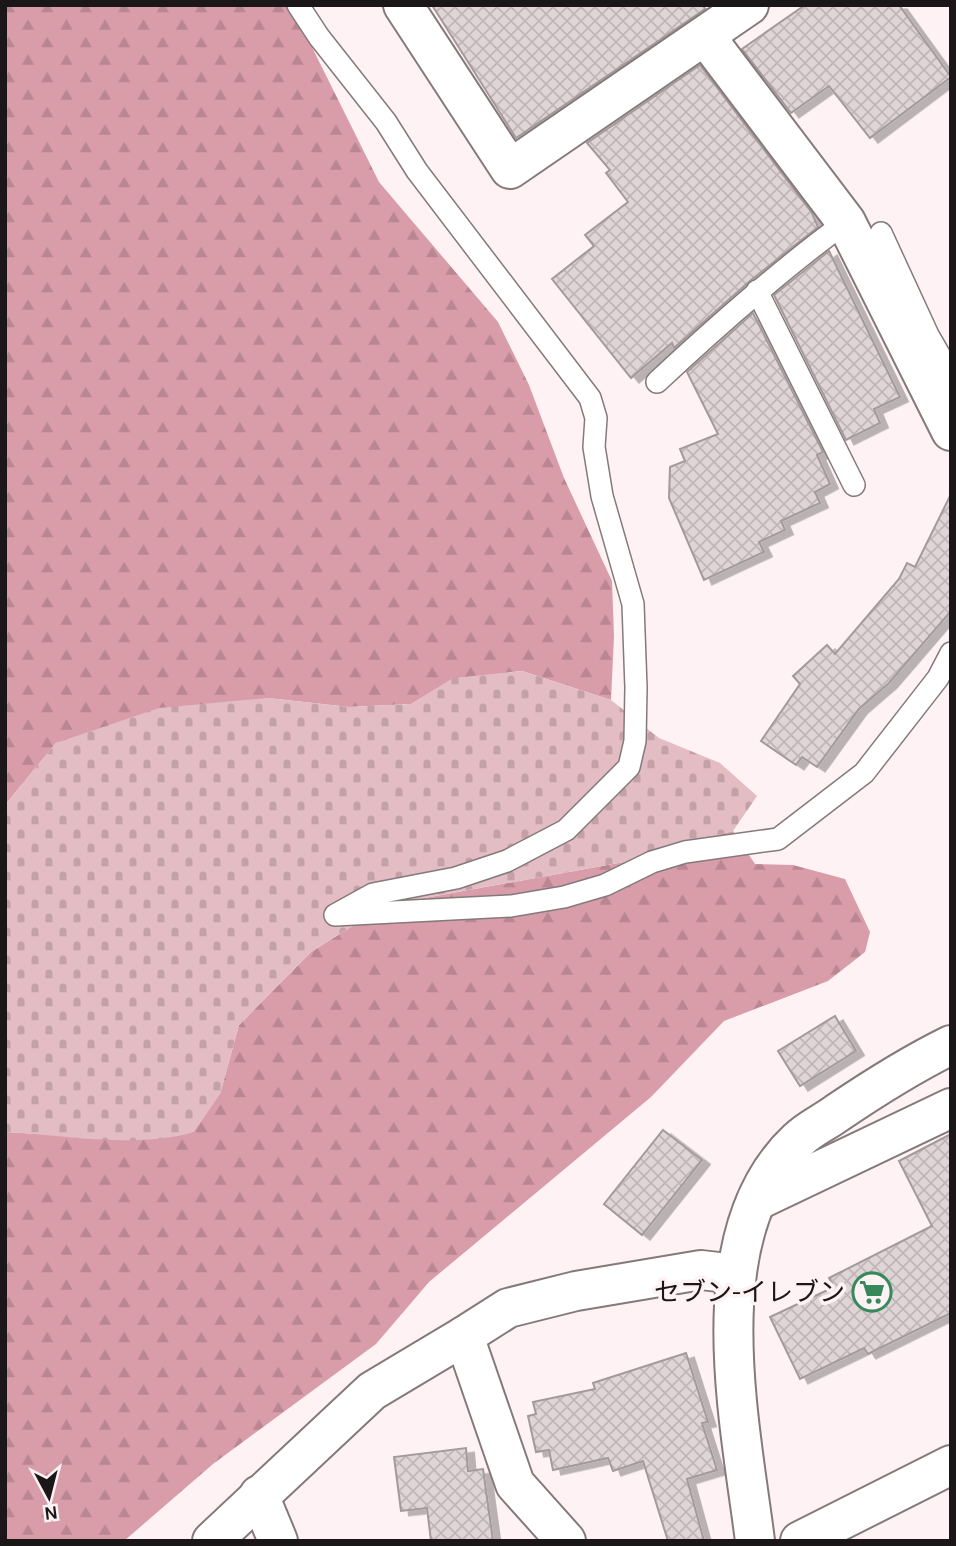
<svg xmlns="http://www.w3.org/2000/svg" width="956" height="1546" font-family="Karla,'Noto Sans JP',sans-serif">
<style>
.forest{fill:url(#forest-firs)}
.cemetery{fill:url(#cemetery-stones)}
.building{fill:url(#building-cross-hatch);stroke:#a4999b;stroke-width:2;filter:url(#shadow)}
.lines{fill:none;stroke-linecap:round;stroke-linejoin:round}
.lane-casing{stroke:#847a7b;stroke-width:24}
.street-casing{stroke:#847a7b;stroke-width:42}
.lane{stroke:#fff;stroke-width:21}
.street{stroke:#fff;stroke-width:38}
.labels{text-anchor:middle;stroke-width:7;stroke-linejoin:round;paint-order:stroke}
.poi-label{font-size:26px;fill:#1b1718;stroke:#fef2f4;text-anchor:end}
</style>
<defs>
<pattern id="forest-firs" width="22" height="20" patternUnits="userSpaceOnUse" patternTransform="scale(1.75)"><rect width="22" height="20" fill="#d89da9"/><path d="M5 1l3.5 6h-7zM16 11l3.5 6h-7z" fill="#b98691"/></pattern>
<pattern id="cemetery-stones" width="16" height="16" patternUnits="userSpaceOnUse" patternTransform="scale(1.75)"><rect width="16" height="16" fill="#e4bcc3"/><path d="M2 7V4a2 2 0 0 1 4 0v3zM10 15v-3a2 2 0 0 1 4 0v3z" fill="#c3a1a7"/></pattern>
<pattern id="building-cross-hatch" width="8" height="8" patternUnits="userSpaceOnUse" patternTransform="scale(1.75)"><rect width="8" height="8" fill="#e0d5d6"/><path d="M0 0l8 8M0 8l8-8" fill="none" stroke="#c0b6b7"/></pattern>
<filter id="shadow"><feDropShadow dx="8" dy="4.5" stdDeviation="0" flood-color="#0004"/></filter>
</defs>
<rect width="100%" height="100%" fill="#fef2f4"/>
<!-- forest -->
<g class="forest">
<polygon points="5,5 291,5 379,182 498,322 529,385 564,478 612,581 614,636 611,700 522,671 453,679 411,704 349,707 268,698 56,743 5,805"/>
<polygon points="733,831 755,864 793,865 845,879 870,932 865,952 828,981 724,1021 651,1097 429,1282 376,1344 213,1464 124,1541 5,1541 5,1132 131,1139 220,1094 239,1025 311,952 386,905 624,862"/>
</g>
<!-- cemetery -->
<path class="cemetery" d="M522,671L611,700L659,738L720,763L757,796L733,831L624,862L386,905L311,952L239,1025L220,1094L194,1132C135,1149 66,1135 5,1132V805L56,743L159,708L268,698L349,707L411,704L453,678Z"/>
<!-- building -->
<g class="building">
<polygon points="432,5 703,5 705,9 516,138"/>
<polygon points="805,5 899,5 951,77 870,138 829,86 791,113 742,49"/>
<polygon points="700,65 812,213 818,227 751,280 674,348 672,343 631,378 552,279 594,246 585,235 628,202 606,173 610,170 587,143"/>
<polygon points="829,251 900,397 874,409 880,423 846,440 774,295"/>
<polygon points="753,313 823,452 817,455 830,484 815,492 820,503 781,521 785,530 759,542 764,552 704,580 669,498 670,467 685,461 680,449 718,434 687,372"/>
<polygon points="951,494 951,611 889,683 859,709 817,767 802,757 796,765 761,741 800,684 793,676 827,645 835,654 899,579 907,563 915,567"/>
<polygon points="835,1016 856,1051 800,1086 778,1051"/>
<polygon points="663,1130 702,1160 642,1235 604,1204"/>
<polygon points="951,1134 951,1313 868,1354 864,1348 800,1379 770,1317 834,1287 829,1278 932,1226 899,1161"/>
<polygon points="686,1353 708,1422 702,1423 717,1470 687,1479 704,1541 668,1541 643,1461 613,1471 608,1458 553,1470 549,1450 536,1452 528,1416 536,1414 533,1402 595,1389 593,1383"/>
<polygon points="466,1448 468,1471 483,1469 493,1541 431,1541 427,1508 401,1511 394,1457"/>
</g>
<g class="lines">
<!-- lane casing -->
<g class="lane-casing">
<g id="lane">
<polyline points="298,5 319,37 386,122 417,171 590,398 596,418 594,447 602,496 633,604 636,688 635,741 629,767 566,830 507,861 456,878 373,894 335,915 511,906 564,897 605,885 652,862 685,852 778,839 864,773 938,678 951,653"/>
<polyline points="881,233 928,335 951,375"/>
<polyline points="757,291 854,485"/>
<path d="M657,382C718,325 779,271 846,222"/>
</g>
</g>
<!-- street casing -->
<g class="street-casing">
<g id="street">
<polyline points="403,5 510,169 749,5"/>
<polyline points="705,36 846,222 951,431"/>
<polyline points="756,1201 951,1108"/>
<polyline points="259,1495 278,1541"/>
<polyline points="212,1541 372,1391 464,1336"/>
<polyline points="566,1541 515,1484 464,1336 508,1308 576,1291 701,1270 736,1274"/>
<path d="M755,1541C740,1421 698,1233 798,1140C809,1129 825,1122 837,1113C874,1088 912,1064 951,1045"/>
<polyline points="800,1541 951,1465"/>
</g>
</g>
<!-- lane -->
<use href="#lane" class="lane"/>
<!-- street -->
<use href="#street" class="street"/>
</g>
<!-- icons -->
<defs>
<g id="supermarket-ring" transform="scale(2.0125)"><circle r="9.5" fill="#fef2f4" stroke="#36895b" stroke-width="1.5"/><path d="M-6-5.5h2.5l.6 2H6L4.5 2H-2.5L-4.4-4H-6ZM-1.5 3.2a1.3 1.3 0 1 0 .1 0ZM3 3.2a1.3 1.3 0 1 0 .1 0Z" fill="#36895b"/></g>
</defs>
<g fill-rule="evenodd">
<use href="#supermarket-ring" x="872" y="1292"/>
</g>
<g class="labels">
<!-- poi labels -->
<g class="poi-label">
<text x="845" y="1301">セブン-イレブン</text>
</g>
</g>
<!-- border -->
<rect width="956" height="1546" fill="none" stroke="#1b1718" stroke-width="14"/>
<!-- north arrow -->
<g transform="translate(49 1497) rotate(173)" stroke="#fef2f4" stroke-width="5" paint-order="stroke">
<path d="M0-5L12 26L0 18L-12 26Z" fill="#1b1718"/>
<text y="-10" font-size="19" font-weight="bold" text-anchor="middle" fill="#1b1718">N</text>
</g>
</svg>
